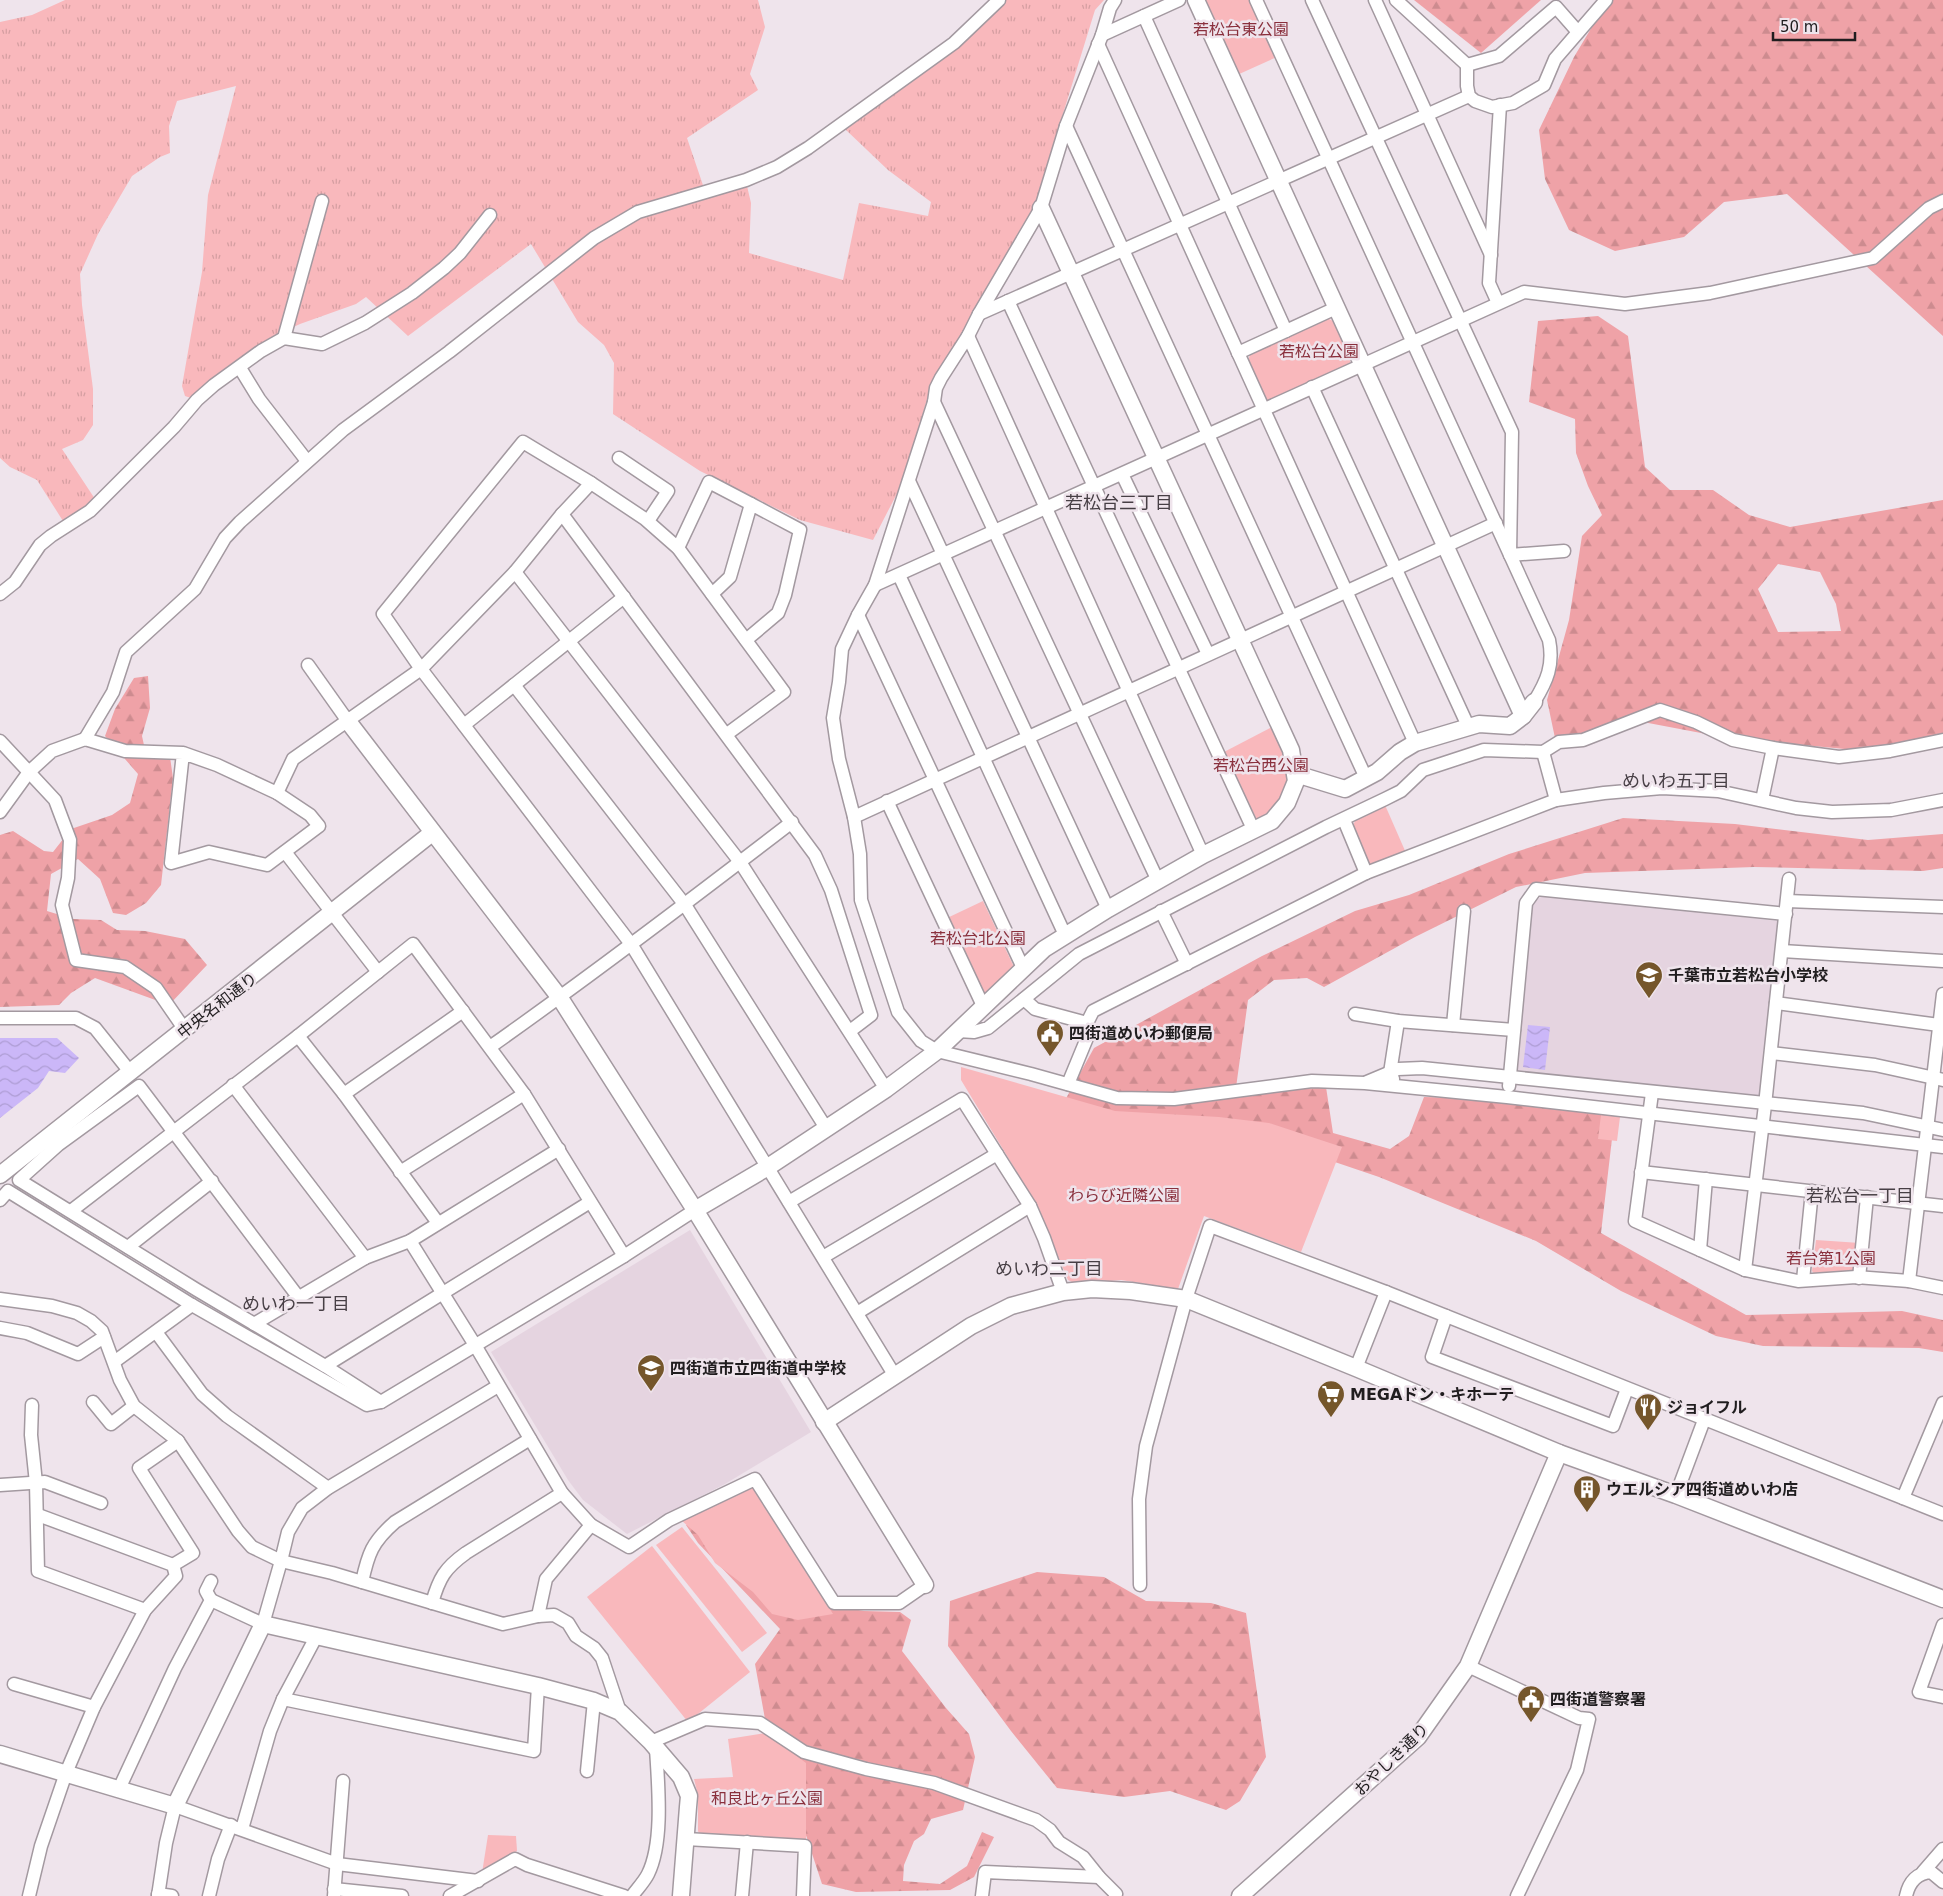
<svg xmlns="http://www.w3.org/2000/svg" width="1943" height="1896" font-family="'DejaVu Sans','Noto Sans JP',sans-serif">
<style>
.built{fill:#e5d4e0}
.grass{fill:url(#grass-tufts)}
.forest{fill:url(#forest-firs);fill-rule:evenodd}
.park{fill:#f9b8bc}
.water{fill:url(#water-waves)}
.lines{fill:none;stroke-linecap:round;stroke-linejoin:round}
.minor-casing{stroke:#a399a0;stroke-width:15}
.tertiary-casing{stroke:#a399a0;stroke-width:19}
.minor{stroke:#fff;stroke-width:12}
.tertiary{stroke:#fff;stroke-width:16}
.labels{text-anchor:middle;stroke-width:5;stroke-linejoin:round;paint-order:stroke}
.park-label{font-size:16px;fill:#8a303d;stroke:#efe4ec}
.poi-label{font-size:16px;font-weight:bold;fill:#201d1f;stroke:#efe4ec;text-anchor:start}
.street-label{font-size:16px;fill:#201d1f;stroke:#efe4ec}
.neighbourhood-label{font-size:18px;fill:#473f45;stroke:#efe4ec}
</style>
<defs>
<pattern id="grass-tufts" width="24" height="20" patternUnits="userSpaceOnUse" patternTransform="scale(1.25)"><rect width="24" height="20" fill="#f9b8bc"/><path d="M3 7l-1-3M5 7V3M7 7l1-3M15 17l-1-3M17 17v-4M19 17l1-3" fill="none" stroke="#d59ea1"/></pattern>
<pattern id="forest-firs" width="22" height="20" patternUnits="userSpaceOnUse" patternTransform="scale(1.25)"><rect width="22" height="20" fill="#efa2a7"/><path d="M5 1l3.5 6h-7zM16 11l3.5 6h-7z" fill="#cd8b8f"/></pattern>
<pattern id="water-waves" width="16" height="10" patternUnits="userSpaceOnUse" patternTransform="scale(1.25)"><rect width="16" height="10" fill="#cbb7f8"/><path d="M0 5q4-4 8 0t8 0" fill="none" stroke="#ae9dd4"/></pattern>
</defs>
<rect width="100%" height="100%" fill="#efe4ec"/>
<!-- built -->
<g class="built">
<polygon points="1544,895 1778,921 1783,928 1764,1096 1756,1102 1519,1076 1515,1071 1533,902"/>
<polygon points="690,1230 811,1432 725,1484 627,1534 583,1500 568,1480 491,1352"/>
</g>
<!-- grass -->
<polygon class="grass" points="65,0 758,0 765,27 750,74 758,90 687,138 707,197 747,186 751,203 749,253 843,280 859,203 928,216 931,202 888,170 845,129 952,50 1006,0 1104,0 1095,10 1033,211 931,385 904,480 873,540 800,520 700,471 613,414 614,363 604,345 578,322 531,244 408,336 366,297 356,304 300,324 268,339 191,398 185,396 182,386 202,272 208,195 236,86 177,101 169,126 170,153 160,157 132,176 98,234 80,274 82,305 93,389 93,425 83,440 62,449 95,499 86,509 63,521 37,480 10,467 0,458 0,22 32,15"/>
<!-- forest -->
<g class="forest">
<polygon points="1414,0 1541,0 1481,53"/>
<polygon points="1608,0 1943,0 1943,336 1787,194 1724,202 1684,237 1615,251 1569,230 1545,179 1539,130 1574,57"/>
<path d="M1598,316L1628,336L1645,467L1670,490H1713L1749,515L1790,527L1943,500V738L1875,752L1722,737L1643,722L1555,738L1547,700L1569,620L1582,536L1602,515L1588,486L1576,453L1575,419L1529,402L1538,321ZM1778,564L1820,572L1836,604L1841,631L1778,632L1758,589Z"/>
<polygon points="148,676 150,708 142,736 147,759 170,757 173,778 161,885 146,903 126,915 113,913 100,879 78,859 51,874 47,911 73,919 101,920 117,930 145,931 185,939 207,965 169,1005 95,978 71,993 59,1005 0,1007 0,835 13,831 44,851 53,852 71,829 112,815 130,803 138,774 105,736 115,709 134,678"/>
<polygon points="1623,818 1735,824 1868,840 1943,834 1943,868 1923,871 1754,867 1585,873 1516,887 1415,937 1324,987 1307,978 1274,980 1248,1000 1235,1095 1326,1087 1333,1133 1390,1149 1409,1136 1424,1097 1502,1099 1615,1113 1601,1233 1746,1315 1902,1311 1943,1320 1943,1352 1919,1348 1763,1346 1716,1336 1621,1291 1536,1241 1379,1177 1235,1128 1201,1134 1064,1102 1094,1048 1262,956 1355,911 1409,895 1509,854"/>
<polygon points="706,1514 785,1597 864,1611 900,1612 911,1620 902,1651 946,1708 969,1734 975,1757 963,1810 931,1819 924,1834 914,1841 904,1865 903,1881 940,1884 967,1866 982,1832 994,1837 974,1877 950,1890 856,1892 822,1884 801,1820 769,1741 755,1664 780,1629 698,1543 686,1525"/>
<polygon points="1037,1572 1104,1577 1146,1601 1211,1603 1246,1613 1266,1757 1240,1801 1226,1810 1170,1791 1124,1797 1057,1788 1011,1731 948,1646 950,1601"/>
</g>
<!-- park -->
<g class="park">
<polygon points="1205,0 1253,0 1279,56 1237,75 1203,2"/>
<polygon points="1327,318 1335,322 1351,359 1349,366 1271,401 1262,398 1247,365 1250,354"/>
<polygon points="1274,726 1287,752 1288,794 1259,824 1224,752"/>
<polygon points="1385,805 1406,853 1370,868 1352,828 1355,821"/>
<polygon points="983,901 1013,965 1013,971 985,996 982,994 945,919"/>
<polygon points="961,1067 1115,1111 1219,1117 1269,1123 1342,1147 1301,1252 1204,1216 1178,1289 1121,1280 1076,1284 1068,1280 1035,1202 961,1080"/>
<polygon points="1601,1115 1620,1117 1617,1141 1598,1139"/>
<polygon points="1816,1240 1860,1243 1858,1270 1852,1275 1815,1275 1812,1271"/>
<polygon points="754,1488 833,1614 798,1620 772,1614 753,1592 715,1563 698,1535 681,1520 745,1489"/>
<polygon points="682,1527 767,1633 742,1652 656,1545"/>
<polygon points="652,1546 750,1672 688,1722 587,1597"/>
<polygon points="766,1733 806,1763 806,1841 700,1835 698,1831 698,1795 694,1779 733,1777 728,1739"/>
<polygon points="488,1835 516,1836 517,1851 482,1873"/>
</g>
<!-- water -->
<g class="water">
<polygon points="1528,1025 1550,1027 1545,1070 1523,1067"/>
<polygon points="0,1038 57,1038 79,1058 65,1073 49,1071 38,1088 0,1118"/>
</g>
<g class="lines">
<!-- minor casing -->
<g class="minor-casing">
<g id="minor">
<polyline points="1115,0 1110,8 1102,35 1066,126 1041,208 979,314 968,336 941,378 936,388 934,402 875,585 858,615 842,649 839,682 833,718 839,759 854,817 860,854 861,900 898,1012 921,1041 937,1051 1031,1074 1117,1098 1174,1099 1312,1081 1365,1083 1507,1097 1943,1147"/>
<path d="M1256,0L1549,640C1554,665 1547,681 1534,702"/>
<polyline points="1312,0 1512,432 1510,555 1564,551"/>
<polyline points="1375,0 1491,255"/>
<polyline points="1396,0 1467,65 1499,56 1556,7 1578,32"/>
<polyline points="1144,16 1286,331"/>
<polyline points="1102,35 1179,0"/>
<polyline points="1098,44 1415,743"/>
<polyline points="1467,65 1467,86 1469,96 1475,101 1492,107 1513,103 1544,85 1555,59 1606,0"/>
<polyline points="1066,126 1366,778"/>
<polyline points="1008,301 1254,831"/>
<polyline points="1498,303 1489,283 1500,105"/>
<polyline points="979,314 1469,96"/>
<polyline points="968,336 1203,855"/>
<polyline points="284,338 322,201"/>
<polyline points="1238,353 1336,308"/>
<polyline points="240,368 259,399 307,461"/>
<polyline points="1312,387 1468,726"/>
<polyline points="934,402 1158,881"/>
<polyline points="619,458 668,491 648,521"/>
<polyline points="1122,474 1208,654"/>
<polyline points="909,481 1108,909"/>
<polyline points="562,514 815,855 831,890 871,1015 850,1031"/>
<polyline points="678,548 709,482 751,504"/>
<polyline points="515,572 740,862 886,1089"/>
<polyline points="899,575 1065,935"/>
<polyline points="875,585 1524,292 1625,304 1710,293 1873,258 1929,208 1943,201"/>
<polyline points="0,594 15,582 40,545 51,536 90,511 174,427 197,400 214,385 261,351 284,338 322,344 365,323 412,293 444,268 460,253 490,215"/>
<polyline points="712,594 730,577 751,504 800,530 785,595 778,613 746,640"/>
<polyline points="858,615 1024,970"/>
<polyline points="308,665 347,720"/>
<polyline points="514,685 685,905 826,1128"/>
<polyline points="464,725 624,597"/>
<polyline points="727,734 784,692 678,548 645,519 591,483 523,442 383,614 421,669 631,944 895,1376"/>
<polyline points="85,739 113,692 126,652 195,589 225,538 240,522 343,430 449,352 594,238 638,212 746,180 777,167 808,148 954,43 999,0"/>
<polyline points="0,741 55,800 70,840 68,878 62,905 76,960 125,967 156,988 185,1030"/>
<polyline points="1543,752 1556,800"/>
<polyline points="277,793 293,759 421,669 515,572 562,514 591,483"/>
<polyline points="1762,800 1773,748"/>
<polyline points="887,801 984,1008"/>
<polyline points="0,812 29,772 52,751 85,739 125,751 183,753 217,765 277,793 310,815 319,826 267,865 209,852 171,863 183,753"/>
<polyline points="854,817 1496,523"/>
<polyline points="1344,820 1366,873"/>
<polyline points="285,852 378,972"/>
<polyline points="1787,901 1943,907"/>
<polyline points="1161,911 1187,964"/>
<polyline points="1782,951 1943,961"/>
<polyline points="1024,999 1035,1009 1087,1023"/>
<polyline points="1776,1003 1939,1025"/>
<polyline points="1355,1014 1398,1021 1514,1030"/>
<polyline points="0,1018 76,1018 95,1028 131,1073"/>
<polyline points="1453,1025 1464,911"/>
<polyline points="958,1031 974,1032 988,1028 1079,954 1326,827 1385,799 1401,791 1423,770 1484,750 1543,752 1559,742 1583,740 1660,710 1696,722 1733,740 1773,748 1839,757 1890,751 1943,740"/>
<polyline points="298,1036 344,1094 438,1223"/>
<path d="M490,1047C592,975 692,899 792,822"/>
<polyline points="1771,1053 1875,1065 1943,1080"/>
<polyline points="1393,1079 1390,1073 1398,1021"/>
<polyline points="1367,1082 1398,1069 1422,1068 1863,1113 1943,1130"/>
<polyline points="1068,1084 1087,1038 1087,1023 1093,1011 1366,873 1556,800 1604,793 1662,788 1718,791 1796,808 1832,812 1891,810 1943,800"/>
<polyline points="233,1085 365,1258"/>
<polyline points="1509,1086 1526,903 1536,889 1786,914"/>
<polyline points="1652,1093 1635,1221 1745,1270 1798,1281 1856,1277 1909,1281 1943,1288"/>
<polyline points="344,1094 463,1011"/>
<polyline points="400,1172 524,1094"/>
<polyline points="1641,1172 1943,1206"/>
<polyline points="0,1200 8,1191 192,1305 367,1405 381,1402 624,1256 695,1210"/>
<polyline points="789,1202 962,1099 1030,1206 1044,1238 1063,1292"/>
<polyline points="71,1211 298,1036 413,944 524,1094 624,1256"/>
<polyline points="410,1241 475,1345 562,1493 591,1525 629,1547 669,1520 755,1479 834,1603 899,1603 925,1585"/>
<polyline points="128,1247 212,1181"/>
<polyline points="1700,1250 1706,1179"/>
<polyline points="823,1257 997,1154"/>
<polyline points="1745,1270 1765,1105 1789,879"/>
<polyline points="1859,1278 1867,1197"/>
<polyline points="1803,1280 1812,1191"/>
<polyline points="1909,1281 1943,994"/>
<polyline points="299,1298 139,1086 58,1145 19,1180 197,1290 325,1366 381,1402"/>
<polyline points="0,1299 52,1306 77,1313 91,1321 102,1331 120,1380 134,1406 178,1441 238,1531 252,1547 281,1561 332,1573 503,1624 538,1616 554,1615 568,1623 576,1636 594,1648 602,1658 620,1712"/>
<polyline points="857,1313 1030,1206"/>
<polyline points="1446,1316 1432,1357 1613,1426 1627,1389"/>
<polyline points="254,1324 365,1258 410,1241 559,1149"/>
<polyline points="0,1328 27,1333 78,1354 104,1337"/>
<polyline points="156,1332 202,1394 227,1416 328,1488"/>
<polyline points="114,1362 192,1305"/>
<polyline points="325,1366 590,1202"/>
<polyline points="1356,1368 1386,1292"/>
<polyline points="93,1402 111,1424 134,1406"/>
<polyline points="32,1405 31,1435 36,1483 38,1571 145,1610"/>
<polyline points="0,1485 45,1482 101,1503"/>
<polyline points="1676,1495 1704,1420"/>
<polyline points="1903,1498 1943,1403"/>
<polyline points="173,1565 193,1553 139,1468 178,1441"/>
<path d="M362,1582C368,1554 372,1542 395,1522L530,1439"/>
<polyline points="1140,1585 1139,1499 1146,1446 1186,1299 1210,1226 1386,1292 1943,1514"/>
<polyline points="211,1600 263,1624 281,1561 288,1532 302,1508 328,1488 498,1386"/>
<path d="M432,1603C439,1578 445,1568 466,1553L562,1493"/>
<polyline points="538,1616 546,1579 591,1525"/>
<polyline points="1943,1625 1919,1692 1943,1697"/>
<polyline points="1468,1666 1579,1718 1589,1719 1577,1770 1517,1896"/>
<polyline points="14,1684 94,1707"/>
<polyline points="283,1699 534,1751 538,1686"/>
<polyline points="651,1742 705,1719 760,1723 804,1752 866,1769 934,1783 1036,1820 1050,1830 1059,1842 1083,1857 1099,1877 1116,1894 1115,1896"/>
<polyline points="587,1771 594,1701"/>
<polyline points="119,1789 175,1668 211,1600 206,1591 211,1581"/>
<polyline points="242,1829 270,1731 283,1699 316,1637"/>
<polyline points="686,1839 805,1846 803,1896"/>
<polyline points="1923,1872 1943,1849"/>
<polyline points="334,1889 402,1896"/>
<polyline points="158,1894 172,1896"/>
<polyline points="29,1896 41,1846 66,1773 94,1707 145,1610 176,1576 173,1565 38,1515"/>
<polyline points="158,1896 166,1843 175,1806 337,1864 478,1881"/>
<polyline points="209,1896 218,1859 231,1825"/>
<polyline points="334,1896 343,1781"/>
<polyline points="450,1896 515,1859 527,1865 624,1896"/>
<path d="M632,1896C637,1889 644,1882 648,1874C664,1842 658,1783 656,1748"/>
<polyline points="742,1896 747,1842"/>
<polyline points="982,1896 985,1872 1099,1877"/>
<path d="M1906,1896C1909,1882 1917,1873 1931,1872L1943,1882"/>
</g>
</g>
<!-- tertiary casing -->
<g class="tertiary-casing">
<g id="tertiary">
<polyline points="1196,0 1523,716"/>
<polyline points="347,720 560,998 695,1210 925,1585"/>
<polyline points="1296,774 1345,789 1377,772 1400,752 1415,743 1479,724 1510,726 1523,716 1534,702"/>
<polyline points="0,1175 432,833"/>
<polyline points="695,1210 768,1167 886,1089 937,1051 1044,949 1108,909 1203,855 1272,821 1287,803 1296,781 1291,750 1041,208"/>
<polyline points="824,1422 971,1326 1011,1306 1063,1292 1092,1289 1131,1291 1186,1299 1356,1368 1559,1453 1676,1495 1943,1599"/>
<polyline points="0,1754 175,1806 263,1624 538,1686 594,1701 620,1712 651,1742 681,1777 689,1796 688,1807 681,1896"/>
<polyline points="1240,1896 1418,1737 1468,1666 1559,1453"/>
</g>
</g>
<!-- minor -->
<use href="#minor" class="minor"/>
<!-- tertiary -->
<use href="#tertiary" class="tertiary"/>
</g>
<!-- icons -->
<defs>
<g id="school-pin" transform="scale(1.4375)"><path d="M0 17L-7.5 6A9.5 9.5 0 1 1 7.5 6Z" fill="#75562b" stroke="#efe4ec"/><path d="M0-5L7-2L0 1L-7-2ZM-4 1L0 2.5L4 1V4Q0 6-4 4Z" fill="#fff"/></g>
<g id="civic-pin" transform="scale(1.4375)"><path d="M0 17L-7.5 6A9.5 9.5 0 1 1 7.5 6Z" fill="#75562b" stroke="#efe4ec"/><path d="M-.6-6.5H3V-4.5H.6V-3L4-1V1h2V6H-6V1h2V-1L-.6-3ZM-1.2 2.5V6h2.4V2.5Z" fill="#fff"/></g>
<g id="supermarket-pin" transform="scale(1.4375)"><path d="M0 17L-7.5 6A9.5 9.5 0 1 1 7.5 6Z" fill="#75562b" stroke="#efe4ec"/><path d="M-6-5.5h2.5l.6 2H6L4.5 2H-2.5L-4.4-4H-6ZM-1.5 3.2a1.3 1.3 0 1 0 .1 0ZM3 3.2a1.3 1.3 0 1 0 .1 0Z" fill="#fff"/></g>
<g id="restaurant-pin" transform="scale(1.4375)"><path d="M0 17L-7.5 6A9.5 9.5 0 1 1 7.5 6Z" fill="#75562b" stroke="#efe4ec"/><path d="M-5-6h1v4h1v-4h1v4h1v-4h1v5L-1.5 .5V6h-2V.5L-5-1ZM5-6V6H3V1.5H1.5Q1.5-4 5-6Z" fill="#fff"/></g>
<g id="building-pin" transform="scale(1.4375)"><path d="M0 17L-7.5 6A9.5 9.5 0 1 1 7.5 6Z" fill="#75562b" stroke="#efe4ec"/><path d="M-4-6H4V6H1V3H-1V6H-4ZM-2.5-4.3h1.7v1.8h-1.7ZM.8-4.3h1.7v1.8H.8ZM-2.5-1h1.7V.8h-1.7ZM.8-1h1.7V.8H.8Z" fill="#fff"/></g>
</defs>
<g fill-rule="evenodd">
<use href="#school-pin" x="1649" y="975"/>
<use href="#civic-pin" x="1050" y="1033"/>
<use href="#school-pin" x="651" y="1368"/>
<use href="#supermarket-pin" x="1331" y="1394"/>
<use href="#restaurant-pin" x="1648" y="1407"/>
<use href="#building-pin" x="1587" y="1489"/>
<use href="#civic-pin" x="1531" y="1699"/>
</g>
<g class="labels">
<!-- park labels -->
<g class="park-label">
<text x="1241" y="35">若松台東公園</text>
<text x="1319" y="357">若松台公園</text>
<text x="1261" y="771">若松台西公園</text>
<text x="978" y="944">若松台北公園</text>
<text x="1124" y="1201">わらび近隣公園</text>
<text x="1831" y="1264">若台第1公園</text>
<text x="767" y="1804">和良比ヶ丘公園</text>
</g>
<!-- poi labels -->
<g class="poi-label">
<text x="1668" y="981">千葉市立若松台小学校</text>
<text x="1069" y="1039">四街道めいわ郵便局</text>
<text x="670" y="1374">四街道市立四街道中学校</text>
<text x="1350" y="1400">MEGAドン・キホーテ</text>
<text x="1667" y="1413">ジョイフル</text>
<text x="1606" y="1495">ウエルシア四街道めいわ店</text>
<text x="1550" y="1705">四街道警察署</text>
</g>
<!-- street labels -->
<g class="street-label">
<text transform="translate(217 1005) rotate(-38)" y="6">中央名和通り</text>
<text transform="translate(1391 1759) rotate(-44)" y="6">おやしき通り</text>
</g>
<!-- neighbourhood labels -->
<g class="neighbourhood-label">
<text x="1119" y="509">若松台三丁目</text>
<text x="1676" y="787">めいわ五丁目</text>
<text x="1860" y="1202">若松台一丁目</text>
<text x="1049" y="1275">めいわ二丁目</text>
<text x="296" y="1310">めいわ一丁目</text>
</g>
</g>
<!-- scale -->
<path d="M1773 32v8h82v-8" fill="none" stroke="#201d1f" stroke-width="2.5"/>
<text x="1780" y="32" font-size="15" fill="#201d1f" stroke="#efe4ec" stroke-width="4" paint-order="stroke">50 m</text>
</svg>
